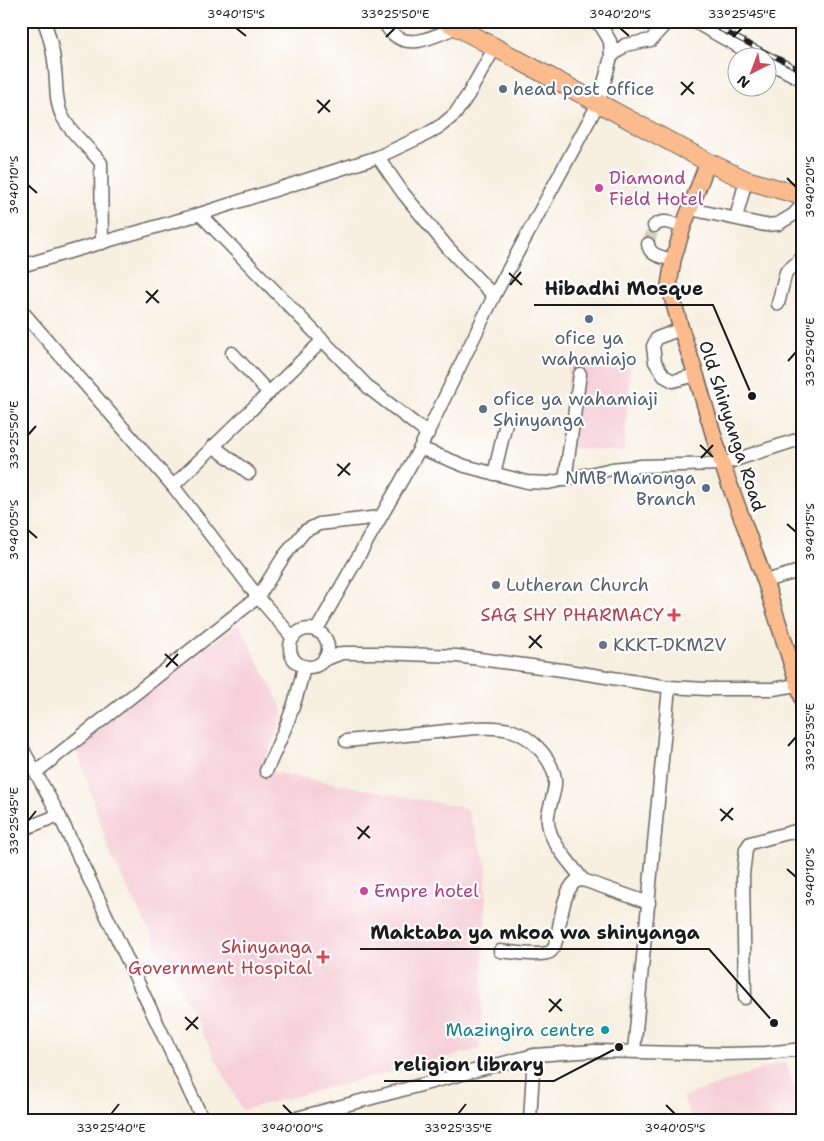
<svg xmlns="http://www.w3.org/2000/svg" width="824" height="1141" font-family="'Shantell Sans',sans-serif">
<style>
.built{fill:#f6cfd8}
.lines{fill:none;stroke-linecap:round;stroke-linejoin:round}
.minor-tunnel{stroke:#d6cfc3;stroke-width:12;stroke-dasharray:12 6;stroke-linecap:butt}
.minor-casing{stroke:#696661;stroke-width:15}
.major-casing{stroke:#696661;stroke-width:18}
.highway-casing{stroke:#696661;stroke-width:20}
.minor{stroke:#fff;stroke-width:12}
.major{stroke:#fbbb8c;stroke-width:15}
.highway{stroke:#fbbb8c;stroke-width:18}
.rail-casing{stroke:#1c1c1c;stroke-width:5}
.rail{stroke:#fff;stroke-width:3;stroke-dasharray:9;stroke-linecap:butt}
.ticks{fill:none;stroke:#1c1c1c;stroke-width:2}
.service-dot{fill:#5c6f8a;stroke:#fff;stroke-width:2}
.hotel-dot{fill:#d1479c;stroke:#fff;stroke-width:2}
.worship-dot{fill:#6b7280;stroke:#fff;stroke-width:2}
.health-dot{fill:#e0444e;stroke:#fff;stroke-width:2}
.culture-dot{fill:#0f9aa8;stroke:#fff;stroke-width:2}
.labels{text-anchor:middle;stroke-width:4.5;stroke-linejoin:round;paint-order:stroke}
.service-label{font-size:18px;fill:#4e5e75;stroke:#fff;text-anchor:start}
.hotel-label{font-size:18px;fill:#b23c85;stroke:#fff;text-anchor:start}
.street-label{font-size:18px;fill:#1c1c1c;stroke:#fff}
.worship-label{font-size:18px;fill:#5b616d;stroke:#fff;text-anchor:start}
.health-label{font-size:18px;fill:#be3a42;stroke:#fff;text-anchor:end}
.culture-label{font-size:18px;fill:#0d838f;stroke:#fff;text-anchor:end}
.leader{fill:none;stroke:#1c1c1c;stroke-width:2}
.callout-dot{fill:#1c1c1c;stroke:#fff;stroke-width:2}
.callout-label{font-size:19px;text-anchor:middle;font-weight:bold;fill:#1c1c1c;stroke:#fff;stroke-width:4.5;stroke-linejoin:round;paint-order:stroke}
.neatline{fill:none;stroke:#1c1c1c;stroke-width:2}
.ticks-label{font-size:12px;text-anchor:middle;fill:#1c1c1c}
</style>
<rect width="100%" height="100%" fill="#fff"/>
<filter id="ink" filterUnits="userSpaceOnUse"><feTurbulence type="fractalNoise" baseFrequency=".02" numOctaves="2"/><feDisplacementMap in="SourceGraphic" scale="10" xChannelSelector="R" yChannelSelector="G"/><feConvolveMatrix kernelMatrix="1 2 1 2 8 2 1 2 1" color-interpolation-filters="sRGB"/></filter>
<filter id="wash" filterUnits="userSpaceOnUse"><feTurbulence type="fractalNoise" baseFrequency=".0096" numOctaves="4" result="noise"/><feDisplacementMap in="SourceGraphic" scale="20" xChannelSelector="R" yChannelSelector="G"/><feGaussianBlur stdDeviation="1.12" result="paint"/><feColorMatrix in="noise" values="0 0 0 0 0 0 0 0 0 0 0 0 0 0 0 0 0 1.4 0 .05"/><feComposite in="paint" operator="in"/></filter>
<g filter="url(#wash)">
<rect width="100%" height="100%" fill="#f7efe0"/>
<!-- built -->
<g class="built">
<polygon points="569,363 630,367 624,452 563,447"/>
<polygon points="239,624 284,712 261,770 467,808 487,866 480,1049 242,1110 110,854 77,750 82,735"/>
<polygon points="785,1061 803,1109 803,1120 691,1120 683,1097"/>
</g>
</g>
<g filter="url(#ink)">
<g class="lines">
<!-- minor-tunnel -->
<polyline class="minor-tunnel" points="648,244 654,226"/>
<!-- minor casing -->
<g class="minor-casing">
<g id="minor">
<path d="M44,21C50,37 54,53 55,70C57,86 55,101 62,116C71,134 89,147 101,163L102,243"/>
<path d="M385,21C386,27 389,30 393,34C411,51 438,34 457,27"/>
<polyline points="693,21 759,58"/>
<polyline points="611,57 625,45 651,40 668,21"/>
<polyline points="766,61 803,80"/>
<polyline points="378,157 403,193 448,248 494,296"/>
<polyline points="690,209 765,225 778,224 793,215 803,204"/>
<polyline points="200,214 370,389 428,434"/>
<polyline points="736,218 746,180"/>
<path d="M654,226C663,218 673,224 683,227"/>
<path d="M648,244C649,256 663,257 673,260"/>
<polyline points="21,266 200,214 378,157 427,134 442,125 455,114 468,95 495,47"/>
<polyline points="778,304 786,272 803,257"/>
<polyline points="21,310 173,486 258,597 293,638"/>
<polyline points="681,329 657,338 653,346 655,362 664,376 673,381 696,375"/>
<polyline points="232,353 269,393"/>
<polyline points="213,446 249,473"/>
<polyline points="420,448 465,466 527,482 548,483 612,469 641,466 722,464 803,438"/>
<polyline points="494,474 506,423"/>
<polyline points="565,480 580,374"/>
<polyline points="173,486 323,340"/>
<polyline points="765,581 803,570"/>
<circle cx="309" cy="648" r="19"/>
<polyline points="316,631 420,448 494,296 599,102 611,57 610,41 601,26 594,21"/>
<polyline points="324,660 342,653 380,653 457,656 562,670 669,687 707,689 773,689 803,684"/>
<path d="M346,741C377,738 407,735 437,732C461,730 490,724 513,731C531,737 549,756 554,774C558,787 550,802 548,815C545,839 570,862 583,880"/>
<polyline points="21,746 59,815 203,1120"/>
<path d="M266,771C282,737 297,703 304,666"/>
<polyline points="36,772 258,597 284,556 305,531 319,524 380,517"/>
<polyline points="21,830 59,815"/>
<path d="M500,951C512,952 539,957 550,952C561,946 558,895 576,881L583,880L649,903"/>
<polyline points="745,998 743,875 746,849 750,843 803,829"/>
<polyline points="634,1051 669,687"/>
<polyline points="289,1120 534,1055 595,1051 726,1054 766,1053 803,1049"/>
<polyline points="530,1120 534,1055"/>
</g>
</g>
<!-- major casing -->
<g class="major-casing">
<polyline id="major" points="708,162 683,227 673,260 669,286 681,329 696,375 722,464 765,581 803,700"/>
</g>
<!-- highway casing -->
<g class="highway-casing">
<polyline id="highway" points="446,21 708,162 746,180 803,196"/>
</g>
<!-- minor -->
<use href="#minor" class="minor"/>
<!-- major -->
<use href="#major" class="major"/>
<!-- highway -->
<use href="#highway" class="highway"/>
<!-- rail casing -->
<g class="rail-casing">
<g id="rail">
<polyline points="704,21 803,71"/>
<polyline points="793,21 803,27"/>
</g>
</g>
<!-- rail -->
<use href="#rail" class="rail"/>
</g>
</g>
<!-- ticks -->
<path class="ticks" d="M236,28L246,36M620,28L629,36M386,37L395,28M733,37L742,28M681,82L694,94M681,95L693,82M317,100L330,112M318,113L330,100M787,178L796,187M28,185L37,193M509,273L522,285M510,285L521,272M146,291L159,303M146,303L158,290M788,361L796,352M28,435L36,426M700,445L713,457M701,458L713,445M337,464L350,475M338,476L350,463M787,524L796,532M28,530L37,538M529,636L542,648M529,648L541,635M165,654L178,666M166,667L178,654M788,746L796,737M720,809L733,820M28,821L36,811M721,821L733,808M357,827L370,838M358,839L369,826M787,869L796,877M549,999L562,1011M549,1012L561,999M185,1017L198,1029M186,1030L198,1017M283,1105L292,1114M666,1105L675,1114M111,1114L119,1104M458,1114L466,1104"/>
<!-- markers -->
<g class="service-dot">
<circle cx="503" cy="89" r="5"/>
<circle cx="589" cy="319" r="5"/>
<circle cx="483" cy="409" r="5"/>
<circle cx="706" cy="488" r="5"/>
</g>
<g class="hotel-dot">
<circle cx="599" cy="188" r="5"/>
<circle cx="364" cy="891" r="5"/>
</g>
<g class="worship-dot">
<circle cx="496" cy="585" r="5"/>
<circle cx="603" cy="645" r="5"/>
</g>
<g class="health-dot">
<path d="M671.5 607.5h5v5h5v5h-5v5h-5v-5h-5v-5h5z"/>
<path d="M320.5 949.5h5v5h5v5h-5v5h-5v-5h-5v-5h5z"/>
</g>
<circle class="culture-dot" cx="605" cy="1030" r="5"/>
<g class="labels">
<!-- service labels -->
<g class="service-label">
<text x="513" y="95">head post office</text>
<text x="589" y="344" text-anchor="middle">ofice ya<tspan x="589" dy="21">wahamiajo</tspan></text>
<text x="493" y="405">ofice ya wahamiaji<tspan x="493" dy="21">Shinyanga</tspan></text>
<text x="696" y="484" text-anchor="end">NMB Manonga<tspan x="696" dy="21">Branch</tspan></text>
</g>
<!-- hotel labels -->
<g class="hotel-label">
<text x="609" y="184">Diamond<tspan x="609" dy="21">Field Hotel</tspan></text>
<text x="374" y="897">Empre hotel</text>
</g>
<!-- street labels -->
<g class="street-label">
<text transform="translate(732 426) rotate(72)" y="6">Old Shinyanga Road</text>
</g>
<!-- worship labels -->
<g class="worship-label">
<text x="506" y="591">Lutheran Church</text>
<text x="613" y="651">KKKT-DKMZV</text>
</g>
<!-- health labels -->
<g class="health-label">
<text x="664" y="621">SAG SHY PHARMACY</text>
<text x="312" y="953">Shinyanga<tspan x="312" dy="21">Government Hospital</tspan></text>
</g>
<!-- culture labels -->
<g class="culture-label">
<text x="595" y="1036">Mazingira centre</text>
</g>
</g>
<!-- callouts -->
<path class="leader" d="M752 396L713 305H534M774 1023L709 949H360M619 1047L554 1081H384"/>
<g class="callout-dot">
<circle cx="752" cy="396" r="5"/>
<circle cx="774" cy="1023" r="5"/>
<circle cx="619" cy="1047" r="5"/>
</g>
<g class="callout-label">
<text x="624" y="295">Hibadhi Mosque</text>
<text x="535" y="939">Maktaba ya mkoa wa shinyanga</text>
<text x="469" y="1071">religion library</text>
</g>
<!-- margin -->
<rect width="824" height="1141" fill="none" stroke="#fff" stroke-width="55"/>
<!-- north arrow -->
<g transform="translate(752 72) rotate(222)"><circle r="24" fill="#ffffff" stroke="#a4a4a4"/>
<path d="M0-4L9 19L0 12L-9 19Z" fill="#d1495b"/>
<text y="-8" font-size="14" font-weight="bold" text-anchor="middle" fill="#1c1c1c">N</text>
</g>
<rect x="28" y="28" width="768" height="1086" class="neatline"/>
<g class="ticks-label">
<text x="236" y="18">3°40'15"S</text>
<text x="395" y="18">33°25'50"E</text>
<text x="620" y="18">3°40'20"S</text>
<text x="742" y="18">33°25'45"E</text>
<text transform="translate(14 185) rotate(-90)" y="4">3°40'10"S</text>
<text transform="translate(810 187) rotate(-90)" y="4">3°40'20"S</text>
<text transform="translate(810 352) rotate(-90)" y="4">33°25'40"E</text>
<text transform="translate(14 435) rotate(-90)" y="4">33°25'50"E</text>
<text transform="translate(14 530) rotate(-90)" y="4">3°40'05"S</text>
<text transform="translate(810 532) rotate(-90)" y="4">3°40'15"S</text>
<text transform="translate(810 737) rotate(-90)" y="4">33°25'35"E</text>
<text transform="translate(14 821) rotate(-90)" y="4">33°25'45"E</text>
<text transform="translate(810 877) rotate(-90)" y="4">3°40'10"S</text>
<text x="111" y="1132">33°25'40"E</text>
<text x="292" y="1132">3°40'00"S</text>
<text x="458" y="1132">33°25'35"E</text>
<text x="675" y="1132">3°40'05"S</text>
</g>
</svg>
